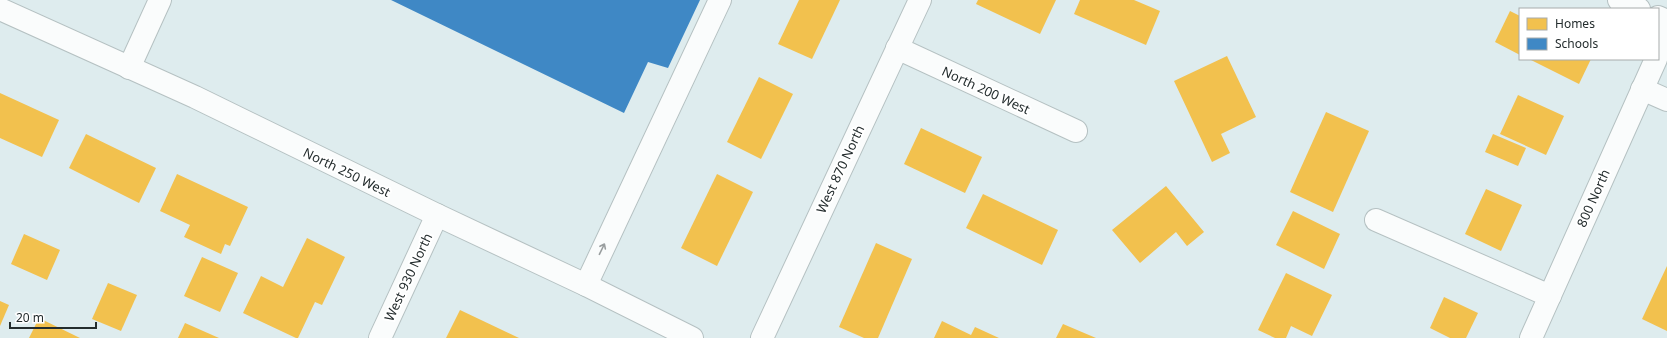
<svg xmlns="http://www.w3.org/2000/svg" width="1667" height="338" font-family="'Noto Sans',sans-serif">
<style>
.homes{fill:#f2c14e}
.schools{fill:#3f88c5}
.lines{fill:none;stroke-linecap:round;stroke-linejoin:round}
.minor-casing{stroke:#b5c1c2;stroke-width:24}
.minor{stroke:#fafcfc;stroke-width:22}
.oneway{stroke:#999e9f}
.labels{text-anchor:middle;stroke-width:4;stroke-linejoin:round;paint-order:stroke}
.street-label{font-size:13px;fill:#232c2d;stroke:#fff}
</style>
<rect width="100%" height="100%" fill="#deecee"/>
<!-- homes -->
<g class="homes">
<polygon points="799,0 840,0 812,59 778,44"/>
<polygon points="978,0 1056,0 1040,34 976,4"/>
<polygon points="1080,0 1134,0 1160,11 1146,45 1074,14"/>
<polygon points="1510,11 1520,16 1520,55 1495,42"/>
<polygon points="1227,56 1256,117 1221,134 1230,153 1212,162 1174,81"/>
<polygon points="1529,59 1591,59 1579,84"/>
<polygon points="759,77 793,94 761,159 727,142"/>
<polygon points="0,93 59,120 42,157 0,138"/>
<polygon points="1518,95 1564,116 1546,155 1500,134"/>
<polygon points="1326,112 1369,131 1333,212 1290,192"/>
<polygon points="921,128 982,157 965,193 904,164"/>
<polygon points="86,134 156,168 139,203 69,168"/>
<polygon points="1493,134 1526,148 1518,166 1485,152"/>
<polygon points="177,174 248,207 230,246 225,244 221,254 184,237 190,225 160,211"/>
<polygon points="717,174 753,192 717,266 681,248"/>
<polygon points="1166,186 1204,232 1187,246 1176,232 1140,263 1112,230"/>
<polygon points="1486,189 1522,205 1501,251 1465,234"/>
<polygon points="983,194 1058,230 1042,265 966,228"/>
<polygon points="1293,211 1340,234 1324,269 1276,245"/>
<polygon points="24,234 60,250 47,280 11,264"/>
<polygon points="307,238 345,257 322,305 315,302 298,338 296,338 243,313 261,276 283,287"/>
<polygon points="876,243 912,259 878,338 864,338 839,327"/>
<polygon points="202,257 238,273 220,312 184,296"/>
<polygon points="1667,266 1667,331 1642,319"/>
<polygon points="1286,273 1332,295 1312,336 1291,326 1286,338 1275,338 1258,330"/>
<polygon points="108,283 137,295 121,331 92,319"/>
<polygon points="1444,297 1478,313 1466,338 1450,338 1430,328"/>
<polygon points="0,301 9,305 0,326"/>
<polygon points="460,310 519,338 446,338"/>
<polygon points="39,318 80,338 29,338"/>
<polygon points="942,321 971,335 975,327 999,338 934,338"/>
<polygon points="185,323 219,338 178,338"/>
<polygon points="1063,324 1096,338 1056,338"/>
</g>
<!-- schools -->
<polygon class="schools" points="391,0 700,0 668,68 648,62 624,113"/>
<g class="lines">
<!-- minor casing -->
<g class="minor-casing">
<g id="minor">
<polyline points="1619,0 1639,9"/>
<polyline points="0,9 195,97 437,215 586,285 692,338"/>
<polyline points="1658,17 1667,21"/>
<polyline points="897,48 1076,131"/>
<polyline points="1658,54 1667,35"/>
<polyline points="129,68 160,0"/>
<polyline points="1642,89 1667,100"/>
<polyline points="1376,220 1550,296"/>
<polyline points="586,285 720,0"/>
<polyline points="380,338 437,215"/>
<polyline points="762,338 920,0"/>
<polyline points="1531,338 1656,59"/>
</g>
</g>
<!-- minor -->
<use href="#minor" class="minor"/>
</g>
<!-- one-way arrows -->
<defs><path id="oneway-shaft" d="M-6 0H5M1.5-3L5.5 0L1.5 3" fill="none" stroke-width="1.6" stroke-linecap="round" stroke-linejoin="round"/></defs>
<use class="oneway" href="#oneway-shaft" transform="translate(602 249) rotate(-64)"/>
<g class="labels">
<!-- street labels -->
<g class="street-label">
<text transform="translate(986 90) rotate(25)" y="5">North 200 West</text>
<text transform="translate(840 169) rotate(-65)" y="5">West 870 North</text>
<text transform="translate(347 172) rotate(26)" y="5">North 250 West</text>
<text transform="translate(1593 198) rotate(-66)" y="5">800 North</text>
<text transform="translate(408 277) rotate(-65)" y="5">West 930 North</text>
</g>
</g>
<!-- legend -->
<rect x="1519" y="8" width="140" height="52" fill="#ffffff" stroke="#a7abab"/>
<rect x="1527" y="18" width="20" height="12" fill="#f2c14e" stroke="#a7abab"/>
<text x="1555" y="28" font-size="12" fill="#232c2d">Homes</text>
<rect x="1527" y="38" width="20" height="12" fill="#3f88c5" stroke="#a7abab"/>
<text x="1555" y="48" font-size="12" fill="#232c2d">Schools</text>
<!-- scale -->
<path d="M10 322v6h86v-6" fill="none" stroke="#232c2d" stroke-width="2"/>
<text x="16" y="322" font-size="12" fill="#232c2d" stroke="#ffffff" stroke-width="3" paint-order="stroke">20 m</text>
</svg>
